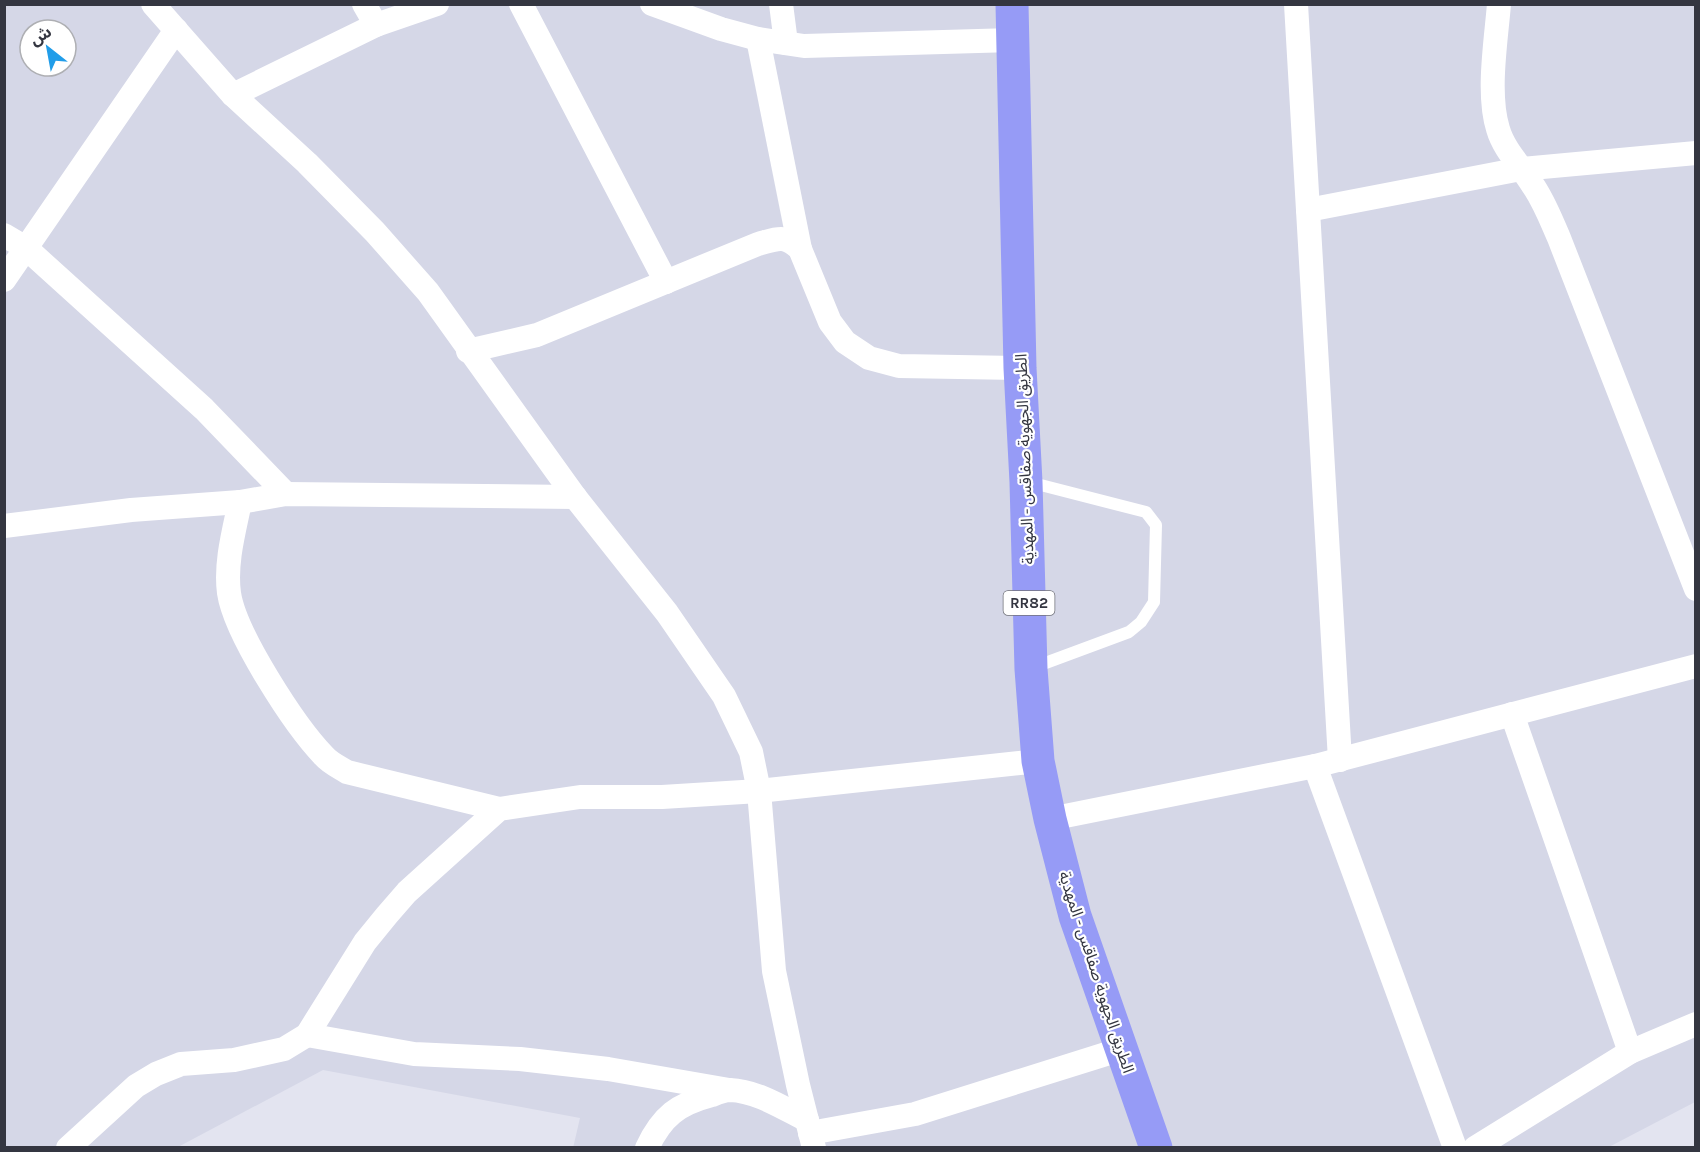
<svg xmlns="http://www.w3.org/2000/svg" width="1700" height="1152" font-family="Karla,'Noto Sans Arabic',sans-serif">
<style>
.residential{fill:#d5d7e7;fill-rule:evenodd}
.lines{fill:none;stroke-linecap:round;stroke-linejoin:round}
.lane{stroke:#fff;stroke-width:12}
.street{stroke:#fff;stroke-width:24}
.primary{stroke:#969bf6;stroke-width:33}
.labels{text-anchor:middle;stroke-width:4.5;stroke-linejoin:round;paint-order:stroke}
.shield{fill:#fff;stroke:#71727a;stroke-width:1.5}
.shield-label{font-size:15px;font-weight:bold;fill:#343641}
.street-label{font-size:16px;fill:#343641;stroke:#fff}
</style>
<rect width="100%" height="100%" fill="#e3e4f0"/>
<!-- residential -->
<path class="residential" d="M5,5H1695V1102L1607,1148H573L580,1118L323,1070L178,1147L5,1148ZM30,30H66V66H30Z"/>
<g class="lines">
<!-- lane -->
<polyline class="lane" points="1029,482 1146,512 1156,525 1154,602 1141,622 1129,632 1032,668"/>
<!-- street -->
<g class="street">
<polyline points="153,4 233,95 307,163 375,232 428,292 575,497 667,613 724,696 751,752 759,791 774,971 798,1085 814,1148"/>
<polyline points="364,4 376,25 437,4"/>
<polyline points="521,4 666,282"/>
<polyline points="652,4 721,29 758,39 804,46 1013,40"/>
<polyline points="781,4 786,43"/>
<polyline points="1296,4 1340,760"/>
<path d="M1499,4C1496,41 1487,94 1498,129C1504,150 1521,166 1532,184C1544,201 1551,220 1559,238L1696,589"/>
<polyline points="758,39 800,249"/>
<polyline points="233,95 376,25"/>
<polyline points="1308,210 1521,169 1696,153"/>
<polyline points="4,235 26,248 176,30"/>
<polyline points="4,280 26,248 204,409 286,494"/>
<path d="M468,351L537,335L758,244C777,239 784,234 800,249L830,322L845,342L869,358L899,366L1020,368"/>
<path d="M240,502C234,531 225,563 229,593C235,634 295,726 324,756C330,763 339,767 347,772L499,809"/>
<polyline points="4,526 131,510 240,502 286,494 575,497"/>
<polyline points="1512,714 1630,1052"/>
<polyline points="1315,766 1455,1148"/>
<polyline points="1050,819 1315,766 1696,666"/>
<polyline points="307,1035 414,1054 520,1059 608,1069 729,1090"/>
<polyline points="810,1133 915,1114 1122,1049"/>
<polyline points="68,1148 136,1086 156,1074 181,1064 234,1060 284,1049 307,1035 365,942 387,915 407,892 499,809 580,797 662,797 759,791 1038,761"/>
<path d="M647,1148C662,1116 678,1104 712,1095C717,1093 724,1090 730,1090C757,1091 783,1108 807,1120"/>
<polyline points="1475,1148 1630,1052 1696,1024"/>
</g>
<!-- primary -->
<polyline class="primary" points="1012,4 1020,368 1026,482 1031,669 1038,761 1050,819 1075,916 1156,1148"/>
</g>
<g class="labels">
<!-- shield labels -->
<rect class="shield" x="1003.5" y="591" width="51" height="24" rx="4.5"/>
<g class="shield-label">
<text x="1029" y="608">RR82</text>
</g>
<!-- street labels -->
<g class="street-label">
<text transform="translate(1024 459) rotate(-92)" y="6">الطريق الجهوية صفاقس - المهدية</text>
<text transform="translate(1097 972) rotate(72)" y="6">الطريق الجهوية صفاقس - المهدية</text>
</g>
</g>
<!-- border -->
<rect width="1700" height="1152" fill="none" stroke="#343641" stroke-width="12"/>
<!-- north arrow -->
<g transform="translate(48 48) rotate(329)"><circle r="28" fill="#ffffff" stroke="#aeafb3" stroke-width="1.5"/>
<path d="M0-4.5L10 22L0 15L-10 22Z" fill="#219de9"/>
<text y="-9" font-size="16" font-weight="bold" text-anchor="middle" fill="#343641">ش</text>
</g>
</svg>
